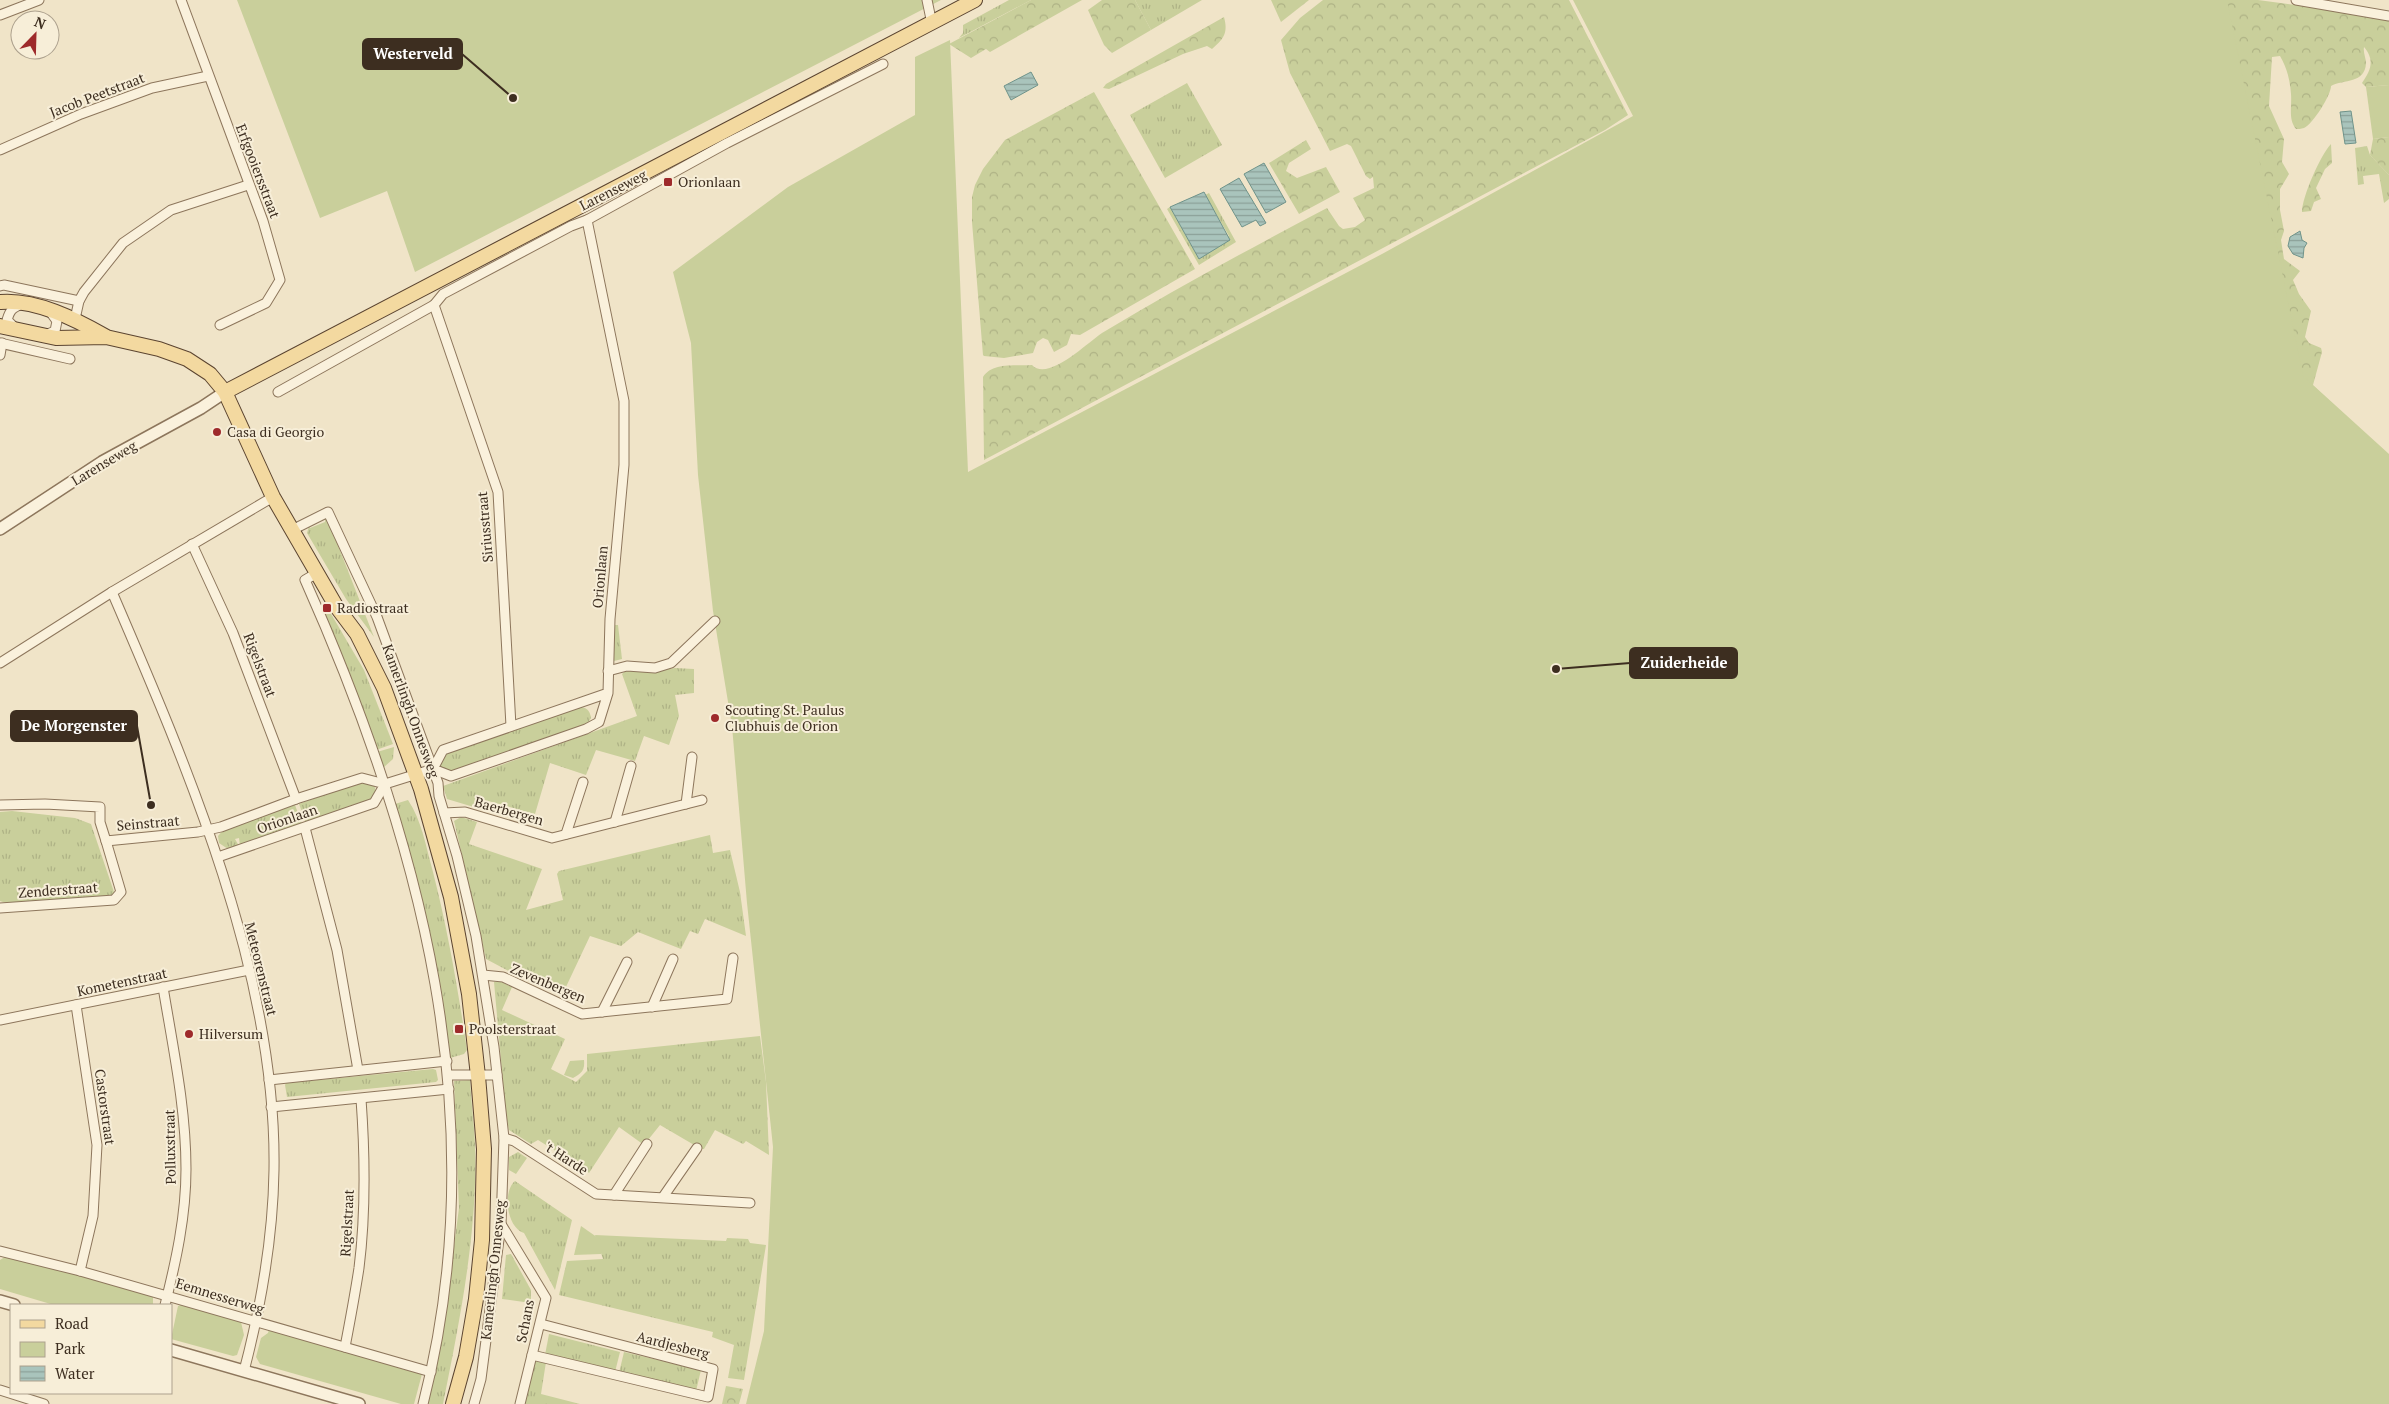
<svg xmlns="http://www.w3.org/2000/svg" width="2389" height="1404" font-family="'PT Serif',serif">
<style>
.grass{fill:url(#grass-tufts)}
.forest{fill:url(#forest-crowns)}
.park{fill:#c9cf9b}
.water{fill:url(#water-rules);stroke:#6f938a}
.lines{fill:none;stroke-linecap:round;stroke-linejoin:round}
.minor-casing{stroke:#8d765c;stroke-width:11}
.tertiary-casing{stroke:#8d765c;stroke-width:14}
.primary-casing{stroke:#5b4430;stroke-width:16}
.minor{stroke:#faf1dc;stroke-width:9}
.tertiary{stroke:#faf1dc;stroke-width:11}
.primary{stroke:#f3d9a0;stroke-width:14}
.poi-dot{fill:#9e2a2b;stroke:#f7eed8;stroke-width:2}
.labels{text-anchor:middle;stroke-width:4;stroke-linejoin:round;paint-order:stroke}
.street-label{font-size:14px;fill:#3d2e20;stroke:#f7eed8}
.poi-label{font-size:14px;fill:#3d2e20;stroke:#f7eed8;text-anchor:start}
.leader{fill:none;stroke:#3d2e20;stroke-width:2}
.callout-dot{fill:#3d2e20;stroke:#f7eed8;stroke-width:2}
.callout{fill:#3d2e20;stroke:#3d2e20;stroke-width:2}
.callout-label{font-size:15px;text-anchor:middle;font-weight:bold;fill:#fff}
</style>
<defs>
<pattern id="grass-tufts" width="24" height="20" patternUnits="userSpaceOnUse" patternTransform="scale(1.25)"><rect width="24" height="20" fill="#c9cf9b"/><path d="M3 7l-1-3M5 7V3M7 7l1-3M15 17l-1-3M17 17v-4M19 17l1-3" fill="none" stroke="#aeb285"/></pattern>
<pattern id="forest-crowns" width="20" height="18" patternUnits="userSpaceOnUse" patternTransform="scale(1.25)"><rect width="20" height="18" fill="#c9cf9b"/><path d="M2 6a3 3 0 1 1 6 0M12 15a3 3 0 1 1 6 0" fill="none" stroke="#aeb285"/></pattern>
<pattern id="water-rules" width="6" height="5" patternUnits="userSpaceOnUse" patternTransform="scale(1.25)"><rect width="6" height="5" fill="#a9c4bc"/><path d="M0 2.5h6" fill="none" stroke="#8ba098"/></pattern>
</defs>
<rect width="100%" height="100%" fill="#f0e4c8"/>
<!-- grass -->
<g class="grass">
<polygon points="1009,0 1031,0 959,38 963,33 963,25"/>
<polygon points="1135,0 1202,0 1151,30"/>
<polygon points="1187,83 1222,145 1165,178 1130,115"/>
<polygon points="2367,146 2370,155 2389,175 2389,199 2384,203 2379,174 2363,176 2364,184 2358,185 2355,148"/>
<polygon points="1209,193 1236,242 1199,265 1167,209 1170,207 1199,259 1229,236 1205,195"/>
<polygon points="325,519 328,520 374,637 346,599 307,533 309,526 310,528 325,522"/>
<polygon points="327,607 364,670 393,744 376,750 322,610"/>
<polygon points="613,625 618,625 622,659 614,661"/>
<polygon points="675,668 694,669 694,693 675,695 679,716 669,745 644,736 635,761 596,750 586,775 550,763 535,814 481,799 477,808 447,799 443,786 637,716 622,674 627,669 654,671"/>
<path d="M578,707C586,707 590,710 591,718L586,726L451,772L441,768L440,759L445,753Z"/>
<polygon points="394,747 393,759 383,768 377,752"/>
<polygon points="363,781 374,785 376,791 372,799 306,823 299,804"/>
<path d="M408,800C422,821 426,847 433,872C448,931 458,989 467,1050L464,1054L450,1058L434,953L395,804Z"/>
<polygon points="295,805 302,824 240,846 239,838 235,839 239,846 228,849 219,843 218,836 224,829"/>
<polygon points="12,811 75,818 91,824 115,895 12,905 0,901 0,812"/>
<polygon points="461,817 477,822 469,844 542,869 526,910 563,900 557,874 559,871 710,835 713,853 730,850 740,892 746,936 705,919 698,934 690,931 681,949 638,932 621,946 590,936 565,989 519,968 516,975 486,959 454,821"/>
<polygon points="499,981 512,987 502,1010 565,1039 551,1069 576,1082 587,1071 587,1054 760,1036 766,1082 769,1155 746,1141 743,1144 715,1130 704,1149 701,1149 660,1125 644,1145 619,1127 589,1173 564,1153 562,1155 538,1140 531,1144 509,1130 506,1116 494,982"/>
<polygon points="433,1069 436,1070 438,1080 436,1082 287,1097 285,1085 286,1083"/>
<path d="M470,1080C471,1101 474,1123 475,1144C478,1231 460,1319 443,1404H428L443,1329L459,1208L454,1081Z"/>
<polygon points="518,1152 527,1158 516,1174 509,1170 509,1157"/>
<path d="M515,1181L572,1220L555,1290L524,1233C507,1228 502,1192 515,1181Z"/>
<polygon points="595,1235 726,1241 727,1238 748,1239 750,1243 766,1245 744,1380 728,1378 734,1345 712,1337 713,1332 559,1295 567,1261 603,1259"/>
<polygon points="511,1254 531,1290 531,1303 502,1299 506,1255"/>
<polygon points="549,1334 620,1352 615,1372 545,1355"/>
<polygon points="624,1352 701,1370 696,1391 619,1373"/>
<polygon points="535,1360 546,1362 541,1394 580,1404 525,1404"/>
</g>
<!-- forest -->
<g class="forest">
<polygon points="1031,0 1082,0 990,52 986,49 971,58 949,44"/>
<polygon points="1102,0 1135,0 1151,30 1112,53 1104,45 1088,10"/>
<polygon points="1271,0 1309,0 1281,22"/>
<path d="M1323,0H1569L1628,115L1605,130L984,460L983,377C992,362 1016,366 1032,365C1048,382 1087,343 1102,333C1175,289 1251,248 1327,208L1339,226L1343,229L1355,227L1365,220L1353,198L1374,188L1373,177L1370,179L1366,176L1351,146L1347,144L1330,151L1290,73L1281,40L1300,18Z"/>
<path d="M2223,0H2258L2389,18V85L2366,87L2362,83C2371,70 2375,60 2364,47C2363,53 2366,58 2366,63C2365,84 2344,79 2331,86C2331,95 2313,124 2304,128C2301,129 2298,129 2296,129C2288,119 2292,107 2291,94C2290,80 2287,68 2280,56L2272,57L2269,106L2284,139L2282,162L2289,174L2280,189V210L2284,231L2281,240L2284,259L2300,271L2293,280L2299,294L2311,311L2305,337L2309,343L2321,348L2322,352L2313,385L2389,454V464L2297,379Z"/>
<path d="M1224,17C1228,32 1225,38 1212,49L1207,46L1183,54L1109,89L1103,88L1106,84Z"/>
<polygon points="1094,92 1195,269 1080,335 1071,334 1067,345 1054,352 1048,340 1043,338 1037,342 1033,353 1004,358 984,356 983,355 972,222 972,197 975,185 983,169 1005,140"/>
<polygon points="2389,137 2389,175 2370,155 2373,139"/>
<polygon points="1306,140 1311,149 1289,163 1286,171 1297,178 1326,167 1340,192 1299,214 1269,163"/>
<path d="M2331,144L2332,163L2325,169L2316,188L2321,199L2314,202L2311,211L2302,212C2302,197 2321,154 2331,144Z"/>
<polygon points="726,1386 743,1389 739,1404 722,1404"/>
</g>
<!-- park -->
<g class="park">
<polygon points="237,0 941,0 415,272 387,191 320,218"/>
<polygon points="1573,0 2227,0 2303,376 2389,457 2389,1404 746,1404 764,1331 773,1147 747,903 732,726 713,611 698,475 691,343 673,272 788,187 915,115 915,57 950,40 968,472 1382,254 1633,116"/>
<polygon points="2389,85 2389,137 2373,139 2366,87"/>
<path d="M584,1060C585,1070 582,1073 573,1078L564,1075L570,1061Z"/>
<polygon points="581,1226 601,1240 601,1254 574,1255"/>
<polygon points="8,1255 153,1297 153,1305 54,1305 0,1289 0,1260"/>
<polygon points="181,1305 241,1322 244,1335 237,1355 233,1356 171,1339 178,1306"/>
<polygon points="269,1329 422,1374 414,1404 401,1404 260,1364 256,1357 261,1338 268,1333"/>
</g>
<!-- water -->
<g class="water">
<polygon points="1031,72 1038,85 1011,100 1004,86"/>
<polygon points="2351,111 2356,143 2345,144 2340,112"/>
<polygon points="1264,163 1286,202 1266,213 1244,174"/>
<polygon points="1239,178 1266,223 1260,226 1256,220 1242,227 1220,189"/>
<polygon points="1204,192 1230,240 1199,259 1170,207"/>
<polygon points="2300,231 2302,240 2307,243 2304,248 2303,258 2293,254 2288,246 2290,237"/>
</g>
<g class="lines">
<!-- minor casing -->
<g class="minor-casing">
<g id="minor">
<polyline points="181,0 263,221 280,280 266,303 220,325"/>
<polyline points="927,0 932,24"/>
<polyline points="2296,0 2389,16"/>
<polyline points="0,15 39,0"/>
<polyline points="0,150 81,114 152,88 208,76"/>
<polyline points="587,220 624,401 624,465 610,619 608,693 599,722 586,729 451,776 433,769 443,750 608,693"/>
<polyline points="0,286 4,285 79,301"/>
<polyline points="434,305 498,492 511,726"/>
<polyline points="75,319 79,301 84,292 123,243 171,210 248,185"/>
<path d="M16,329L7,320C10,310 12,308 22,304"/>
<polyline points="45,335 55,331 57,321 49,310"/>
<polyline points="0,343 70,359"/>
<polyline points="0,355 2,343"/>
<polyline points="278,392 434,305 443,294 571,226 587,220 727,143 883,64"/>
<polyline points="292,530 328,512 377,617 438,783 439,796 457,856 476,936 494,1047 504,1138 501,1224 481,1379 474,1404"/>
<polyline points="192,544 233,633 296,799"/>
<path d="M317,573L305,580C421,840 496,1121 423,1404"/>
<path d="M112,592C188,768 277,975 274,1170C273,1238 261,1306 244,1371"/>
<polyline points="0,663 112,592 273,497"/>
<polyline points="608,671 627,666 655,668 671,663 715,621"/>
<polyline points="385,784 433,769"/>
<polyline points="686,804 702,800"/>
<polyline points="0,805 45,804 100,807 100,822 106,841 198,832 221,827 296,799 362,778 385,784 374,803 218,857"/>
<polyline points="444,813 465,812 552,838 686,804 692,757"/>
<polyline points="615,822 631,766"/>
<polyline points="305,828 337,950 358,1070"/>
<polyline points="566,834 583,782"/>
<polyline points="0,908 114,900 121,892 106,841"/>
<polyline points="483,975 503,977 582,1014 727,999 733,958"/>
<path d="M163,987C173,1048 186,1108 186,1169C186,1216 176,1261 165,1305"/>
<polyline points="76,1005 97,1145 93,1216 80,1271"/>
<polyline points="652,1007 673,959"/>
<polyline points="602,1012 627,962"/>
<polyline points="0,1020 249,970"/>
<polyline points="449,1075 497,1075"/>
<polyline points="269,1080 447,1061"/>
<polyline points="271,1107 449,1089"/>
<polyline points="504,1138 514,1141 596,1194 750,1203"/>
<polyline points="614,1195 647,1144"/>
<polyline points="663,1197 697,1148"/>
<polyline points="501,1224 546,1298 520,1404"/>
<polyline points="0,1251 80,1271 431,1372"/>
<path d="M345,1347C350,1321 355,1294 359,1268C366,1212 365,1154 361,1099"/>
<polyline points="532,1355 708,1397 713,1369 541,1324"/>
<polyline points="0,1390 44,1404"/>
</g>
</g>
<!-- tertiary casing -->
<g class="tertiary-casing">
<g id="tertiary">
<polyline points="0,529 102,462 201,408 225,392"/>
<polyline points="0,1301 14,1305"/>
<polyline points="171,1350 359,1404"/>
</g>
</g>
<!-- primary casing -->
<g class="primary-casing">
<g id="primary">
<path d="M0,302C36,299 75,319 105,336"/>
<polyline points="0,326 56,338 106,337 159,349 187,359 210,374 225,392 273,497 336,606 357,634 384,688 421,789 451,897 469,994 478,1076 484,1149 482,1240 476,1299 466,1357 453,1404"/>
<polyline points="225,392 975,0"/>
</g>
</g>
<!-- minor -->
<use href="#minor" class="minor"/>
<!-- tertiary -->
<use href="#tertiary" class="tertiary"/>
<!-- primary -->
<use href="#primary" class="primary"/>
</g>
<!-- markers -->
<g class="poi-dot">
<rect x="663" y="177" width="10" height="10" rx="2.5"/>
<circle cx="217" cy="432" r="5"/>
<rect x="322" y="603" width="10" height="10" rx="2.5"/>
<circle cx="715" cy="718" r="5"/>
<rect x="454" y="1024" width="10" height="10" rx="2.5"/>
<circle cx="189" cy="1034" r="5"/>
</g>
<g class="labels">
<!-- street labels -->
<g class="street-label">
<text transform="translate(97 95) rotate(-21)" y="5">Jacob Peetstraat</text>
<text transform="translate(258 171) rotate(69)" y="5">Erfgooiersstraat</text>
<text transform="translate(613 190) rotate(-27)" y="5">Larenseweg</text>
<text transform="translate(104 463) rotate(-31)" y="5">Larenseweg</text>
<text transform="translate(485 527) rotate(-95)" y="5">Siriusstraat</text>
<text transform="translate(600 577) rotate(-85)" y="5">Orionlaan</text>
<text transform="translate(260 665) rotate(69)" y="5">Rigelstraat</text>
<text transform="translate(411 711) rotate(70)" y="5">Kamerlingh Onnesweg</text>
<text transform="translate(509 811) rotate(16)" y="5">Baerbergen</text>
<text transform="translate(287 819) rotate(-19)" y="5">Orionlaan</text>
<text transform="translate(148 823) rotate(-5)" y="5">Seinstraat</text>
<text transform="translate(58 890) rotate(-4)" y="5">Zenderstraat</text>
<text transform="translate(261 969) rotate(76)" y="5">Meteorenstraat</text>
<text transform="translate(122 982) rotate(-12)" y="5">Kometenstraat</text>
<text transform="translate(548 983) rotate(23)" y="5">Zevenbergen</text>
<text transform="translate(105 1107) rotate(82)" y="5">Castorstraat</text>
<text transform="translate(170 1147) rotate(-91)" y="5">Polluxstraat</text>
<text transform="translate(566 1158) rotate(33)" y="5">'t Harde</text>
<text transform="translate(347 1223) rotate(-87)" y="5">Rigelstraat</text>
<text transform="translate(493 1270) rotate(-84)" y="5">Kamerlingh Onnesweg</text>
<text transform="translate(220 1296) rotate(17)" y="5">Eemnesserweg</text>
<text transform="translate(525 1321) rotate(-79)" y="5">Schans</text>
<text transform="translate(673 1345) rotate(14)" y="5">Aardjesberg</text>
</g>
<!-- poi labels -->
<g class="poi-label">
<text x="678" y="187">Orionlaan</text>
<text x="227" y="437">Casa di Georgio</text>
<text x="337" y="613">Radiostraat</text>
<text x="725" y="715">Scouting St. Paulus<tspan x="725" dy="16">Clubhuis de Orion</tspan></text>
<text x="469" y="1034">Poolsterstraat</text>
<text x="199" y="1039">Hilversum</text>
</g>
</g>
<!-- callouts -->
<path class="leader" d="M513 98L462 54M1556 669L1630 663M151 805L137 726"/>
<g class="callout-dot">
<circle cx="513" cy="98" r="5"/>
<circle cx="1556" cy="669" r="5"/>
<circle cx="151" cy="805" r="5"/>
</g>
<g class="callout">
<rect x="363" y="39" width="99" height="30" rx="5"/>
<rect x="1630" y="648" width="107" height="30" rx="5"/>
<rect x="11" y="711" width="126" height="30" rx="5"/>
</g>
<g class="callout-label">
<text x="413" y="59">Westerveld</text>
<text x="1684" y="668">Zuiderheide</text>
<text x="74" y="731">De Morgenster</text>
</g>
<!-- legend -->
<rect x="10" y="1304" width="162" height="90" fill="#f7eed8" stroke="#ada18e"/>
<rect x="20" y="1320" width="25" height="8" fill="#f3d9a0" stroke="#ada18e"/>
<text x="55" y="1329" font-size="15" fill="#3d2e20">Road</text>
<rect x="20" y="1342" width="25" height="15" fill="#c9cf9b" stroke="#ada18e"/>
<text x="55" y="1354" font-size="15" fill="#3d2e20">Park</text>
<rect x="20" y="1366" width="25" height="15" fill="url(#water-rules)" stroke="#ada18e"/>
<text x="55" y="1379" font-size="15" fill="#3d2e20">Water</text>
<!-- north arrow -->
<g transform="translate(35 35) rotate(23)"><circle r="24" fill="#f7eed8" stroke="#ada18e"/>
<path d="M0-4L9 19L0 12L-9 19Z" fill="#9e2a2b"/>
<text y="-8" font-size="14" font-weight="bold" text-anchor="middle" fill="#3d2e20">N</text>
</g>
</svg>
